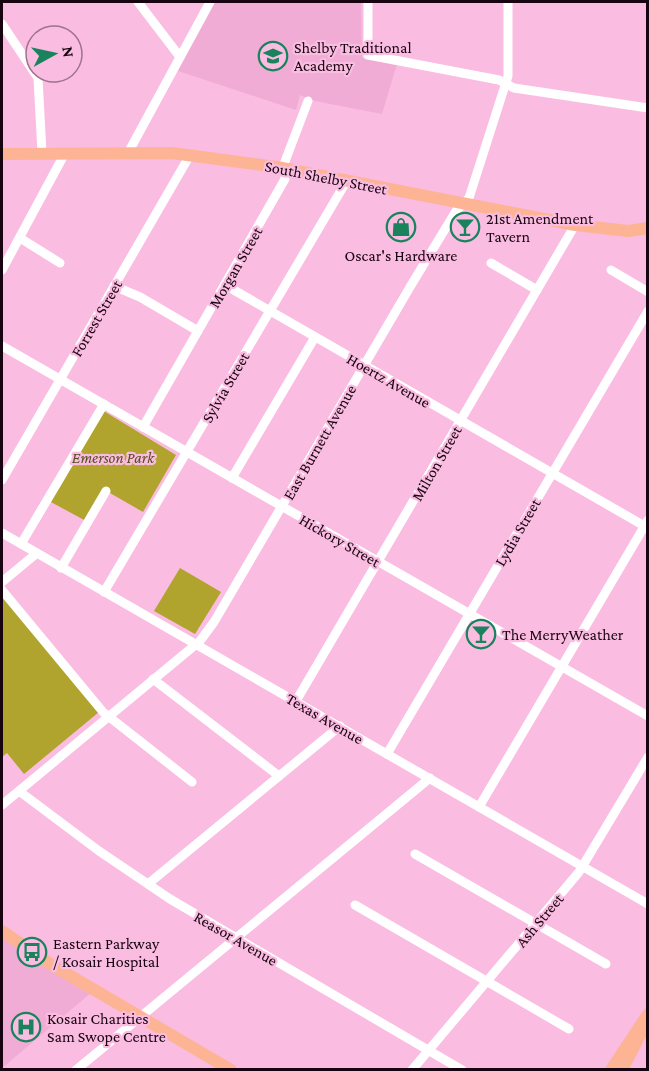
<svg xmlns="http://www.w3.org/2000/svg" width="649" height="1071" font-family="'Crimson Pro',serif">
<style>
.built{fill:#f1acd5}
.green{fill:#b0a42f}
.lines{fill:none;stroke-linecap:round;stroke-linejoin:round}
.minor{stroke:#fff;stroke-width:9}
.major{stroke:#fdb494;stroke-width:12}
.labels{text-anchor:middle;stroke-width:4.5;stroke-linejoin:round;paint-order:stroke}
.poi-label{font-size:16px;fill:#170410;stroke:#fabce0;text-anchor:start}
.street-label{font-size:16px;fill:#170410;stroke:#fabce0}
.park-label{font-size:16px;font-style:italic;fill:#544e1e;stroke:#fabce0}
</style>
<rect width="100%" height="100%" fill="#fabce0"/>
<!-- built -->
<g class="built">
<polygon points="213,2 361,2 362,58 397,64 382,114 315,101 300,95 296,110 178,71 184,55"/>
<polygon points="2,937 92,992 2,1068"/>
</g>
<!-- green -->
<g class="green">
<polygon points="102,410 176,455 143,512 103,489 86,521 49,501"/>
<polygon points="180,568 221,592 195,634 154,611"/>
<polygon points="2,595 99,712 24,774 7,753 2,757"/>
</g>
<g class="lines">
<!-- minor -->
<g class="minor">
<polyline points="138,2 180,57"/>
<polyline points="368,2 368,55 499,80 514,88 648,108"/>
<polyline points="2,24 38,78 42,153"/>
<polyline points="128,153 210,2"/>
<polyline points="20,238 60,263"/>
<polyline points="491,263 537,290"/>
<polyline points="2,270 65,153"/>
<polyline points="611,270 648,292"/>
<polyline points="225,285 648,528"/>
<polyline points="114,286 140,297 198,331"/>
<polyline points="2,346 648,716"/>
<polyline points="143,427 285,179 284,164 308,101"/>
<polyline points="232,478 315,337"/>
<polyline points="2,480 190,155"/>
<polyline points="2,533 648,904"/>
<polyline points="21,544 104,404"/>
<polyline points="61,568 106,491"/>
<polyline points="2,582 37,553"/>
<polyline points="2,590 103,712 192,782"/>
<polyline points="104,592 346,182"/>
<polyline points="153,679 279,776"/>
<polyline points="296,701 575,225"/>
<polyline points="387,754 648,311"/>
<polyline points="19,791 99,851 170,899 462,1070"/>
<polyline points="2,805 200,641 214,622 410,287 456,211 469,198 508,76 508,2"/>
<polyline points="479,807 648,520"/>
<polyline points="415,854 606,964"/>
<polyline points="148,884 340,726"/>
<polyline points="355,905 569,1029"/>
<polyline points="76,1070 430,778"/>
<polyline points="412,1070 579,872 648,757"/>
</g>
<!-- major -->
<g class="major">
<polyline points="2,154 172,153 277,167 575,225 628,231 648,228"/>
<polyline points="2,931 52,965 231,1070"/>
<polyline points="611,1070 648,1014"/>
<polyline points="622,1070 642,1031"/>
</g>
</g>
<!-- icons -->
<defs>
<g id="school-ring" transform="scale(1.5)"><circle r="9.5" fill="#fabce0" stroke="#1a825d" stroke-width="1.5"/><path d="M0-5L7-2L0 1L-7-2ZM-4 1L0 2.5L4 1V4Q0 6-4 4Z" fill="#1a825d"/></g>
<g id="shop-ring" transform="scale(1.5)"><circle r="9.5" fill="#fabce0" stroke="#1a825d" stroke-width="1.5"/><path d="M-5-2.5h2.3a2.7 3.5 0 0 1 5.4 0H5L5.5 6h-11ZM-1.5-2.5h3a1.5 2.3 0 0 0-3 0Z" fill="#1a825d"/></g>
<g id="bar-ring" transform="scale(1.5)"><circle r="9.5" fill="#fabce0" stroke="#1a825d" stroke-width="1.5"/><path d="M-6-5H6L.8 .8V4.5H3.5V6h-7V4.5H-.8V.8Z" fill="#1a825d"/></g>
<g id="bus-ring" transform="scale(1.5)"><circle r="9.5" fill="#fabce0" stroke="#1a825d" stroke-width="1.5"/><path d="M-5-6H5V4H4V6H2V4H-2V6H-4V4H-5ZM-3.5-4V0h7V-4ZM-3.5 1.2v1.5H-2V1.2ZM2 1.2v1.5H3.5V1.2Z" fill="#1a825d"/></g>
<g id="hospital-ring" transform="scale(1.5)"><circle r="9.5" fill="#fabce0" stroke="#1a825d" stroke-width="1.5"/><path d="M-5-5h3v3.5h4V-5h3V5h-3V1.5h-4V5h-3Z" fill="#1a825d"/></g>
</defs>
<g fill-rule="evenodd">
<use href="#school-ring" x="273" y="56"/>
<use href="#shop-ring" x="401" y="227"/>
<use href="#bar-ring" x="465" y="227"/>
<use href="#bar-ring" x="481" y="634"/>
<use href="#bus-ring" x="32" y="952"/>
<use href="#hospital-ring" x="26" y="1027"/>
</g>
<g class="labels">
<!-- poi labels -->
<g class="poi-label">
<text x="294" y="53">Shelby Traditional<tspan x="294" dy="18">Academy</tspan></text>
<text x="486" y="224">21st Amendment<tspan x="486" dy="18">Tavern</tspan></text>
<text x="401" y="261" text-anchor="middle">Oscar's Hardware</text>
<text x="502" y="640">The MerryWeather</text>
<text x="53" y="949">Eastern Parkway<tspan x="53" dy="18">/ Kosair Hospital</tspan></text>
<text x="47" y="1024">Kosair Charities<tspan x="47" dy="18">Sam Swope Centre</tspan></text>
</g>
<!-- street labels -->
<g class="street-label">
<text transform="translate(326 177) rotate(11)" y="6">South Shelby Street</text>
<text transform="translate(235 267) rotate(-60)" y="6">Morgan Street</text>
<text transform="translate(96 318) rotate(-60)" y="6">Forrest Street</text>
<text transform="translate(389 380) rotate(30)" y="6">Hoertz Avenue</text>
<text transform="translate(225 387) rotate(-60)" y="6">Sylvia Street</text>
<text transform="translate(319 442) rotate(-60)" y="6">East Burnett Avenue</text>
<text transform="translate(436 463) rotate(-60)" y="6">Milton Street</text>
<text transform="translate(517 532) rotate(-60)" y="6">Lydia Street</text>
<text transform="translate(340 540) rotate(30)" y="6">Hickory Street</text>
<text transform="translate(325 718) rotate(30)" y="6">Texas Avenue</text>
<text transform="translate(539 920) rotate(-50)" y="6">Ash Street</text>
<text transform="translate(236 938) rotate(30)" y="6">Reasor Avenue</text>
</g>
<!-- park labels -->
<g class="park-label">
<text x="113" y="463">Emerson Park</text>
</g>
</g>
<!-- border -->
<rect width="649" height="1071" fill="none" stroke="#170410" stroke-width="6"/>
<!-- north arrow -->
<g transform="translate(54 54) rotate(82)"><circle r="28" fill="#fabce0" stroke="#9f728d" stroke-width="1.5"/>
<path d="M0-4.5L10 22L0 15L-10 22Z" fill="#1a825d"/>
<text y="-9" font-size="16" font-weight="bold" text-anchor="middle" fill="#170410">N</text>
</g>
</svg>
